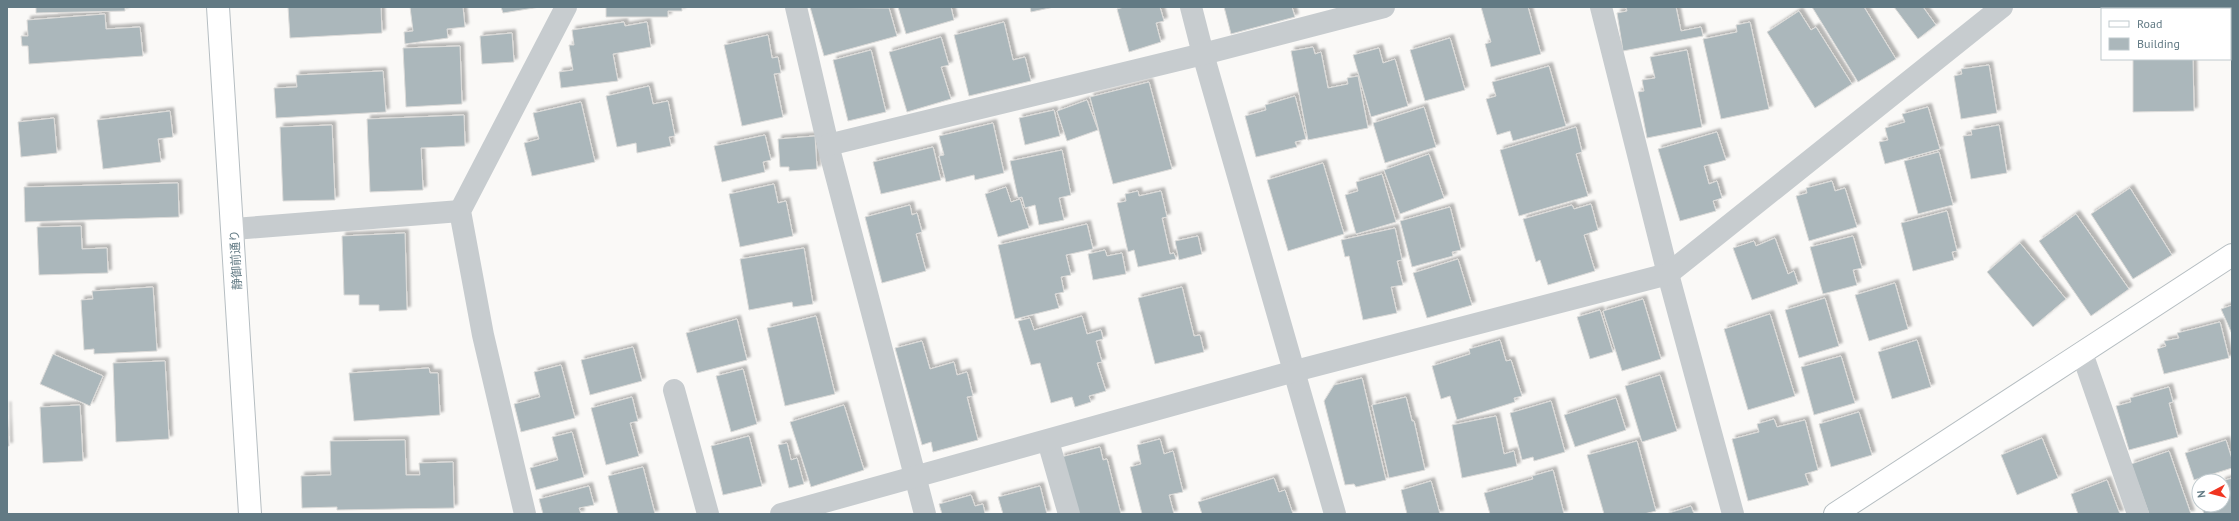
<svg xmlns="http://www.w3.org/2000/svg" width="2239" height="521" font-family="'PT Sans','Noto Sans JP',sans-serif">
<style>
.building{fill:#abb7bb;stroke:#dcdbd9;filter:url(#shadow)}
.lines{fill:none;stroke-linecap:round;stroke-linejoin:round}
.secondary-casing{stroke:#b6bec2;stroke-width:24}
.street{stroke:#c7cccf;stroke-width:22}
.secondary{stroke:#fff;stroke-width:22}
.labels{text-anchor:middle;stroke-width:4;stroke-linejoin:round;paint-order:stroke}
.street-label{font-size:12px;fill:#627a84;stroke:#fff}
</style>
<defs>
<filter id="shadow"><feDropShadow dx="3.5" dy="-3.5" stdDeviation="1" flood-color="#0004"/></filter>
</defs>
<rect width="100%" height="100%" fill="#faf9f7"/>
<!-- building -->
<g class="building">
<polygon points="36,7 125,7 125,11 36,13"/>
<polygon points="288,7 381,7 382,33 290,38"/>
<polygon points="410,7 463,7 465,27 447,29 448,38 405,44 404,32 413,31"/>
<polygon points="501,7 540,7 503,13"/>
<polygon points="606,7 682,7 682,11 668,11 668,17 606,17"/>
<polygon points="810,7 889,8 897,36 824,56"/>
<polygon points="898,7 951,7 954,20 906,34"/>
<polygon points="1030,7 1054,7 1031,12"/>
<polygon points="1124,7 1160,7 1164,21 1156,23 1161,42 1129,52 1117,9"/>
<polygon points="1224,7 1292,7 1295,17 1231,34"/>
<polygon points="1481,7 1528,7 1541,54 1491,67 1485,44 1491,42"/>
<polygon points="1626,7 1676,7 1681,31 1701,27 1703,36 1623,51 1617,13 1627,11"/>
<polygon points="1812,7 1864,7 1896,59 1858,82"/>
<polygon points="1894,7 1923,7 1936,25 1918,39"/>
<polygon points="1799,11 1811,30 1816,27 1852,84 1815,108 1767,32"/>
<polygon points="105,14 106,29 140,27 143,56 29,64 28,46 22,46 21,36 28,36 27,20"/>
<polygon points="624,22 625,26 647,22 651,47 613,54 618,81 561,88 559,72 573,70 569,45 574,45 572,30"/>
<polygon points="1004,22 1013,60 1025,57 1031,81 969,96 954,35"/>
<polygon points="1750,22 1769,109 1721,119 1703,39 1737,32 1736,25"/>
<polygon points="512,33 514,62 482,64 480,36"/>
<polygon points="768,35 772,58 778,57 781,73 774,74 783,117 742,126 724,45"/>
<polygon points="941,37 949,65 941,67 951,99 907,112 889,52"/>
<polygon points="1450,38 1465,90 1425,101 1410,50"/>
<polygon points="460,46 462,104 406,107 403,48"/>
<polygon points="1313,47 1315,54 1321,52 1328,88 1348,84 1347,78 1358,76 1368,128 1308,140 1291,51"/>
<polygon points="1379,48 1383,63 1395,59 1408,106 1371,117 1353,55"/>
<polygon points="871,50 886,112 848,121 833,60"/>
<polygon points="1687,50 1702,127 1647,138 1638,92 1644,91 1642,80 1655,78 1650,57"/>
<polygon points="2133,59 2193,59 2194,111 2133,112"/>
<polygon points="1989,65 1997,113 1961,119 1954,76 1962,74 1961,69"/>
<polygon points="1549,66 1566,126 1513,141 1510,131 1497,135 1486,99 1496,96 1492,82"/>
<polygon points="383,71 386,112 276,118 274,88 297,87 296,75"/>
<polygon points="1149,82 1172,169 1113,184 1090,97"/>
<polygon points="649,86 653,104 668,101 675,136 669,137 671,146 637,153 636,143 617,147 606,96"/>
<polygon points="1295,96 1306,139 1295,142 1297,147 1256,157 1245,116 1266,110 1265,105"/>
<polygon points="1087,100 1098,130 1067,141 1057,111"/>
<polygon points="581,102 595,162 532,176 524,143 539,139 533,113"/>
<polygon points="1424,107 1436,147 1385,163 1373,123"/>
<polygon points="1928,107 1940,149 1885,164 1879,142 1888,140 1885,128 1905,122 1902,114"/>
<polygon points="1054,110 1060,136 1025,145 1019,118"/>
<polygon points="170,111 173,137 158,139 161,162 103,169 97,120"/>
<polygon points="464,115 465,146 421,148 423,190 370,192 367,119"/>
<polygon points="54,118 57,153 21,157 18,122"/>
<polygon points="993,123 1004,173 975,180 974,175 946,182 939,156 944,155 939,136"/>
<polygon points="332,125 335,200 283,201 280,127"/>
<polygon points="1999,125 2007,173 1971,179 1963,136 1972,135 1971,130"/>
<polygon points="1576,127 1582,152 1576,154 1588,196 1519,216 1500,150"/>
<polygon points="1717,132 1726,160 1704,166 1709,184 1717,181 1722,198 1713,201 1716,211 1680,221 1658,149"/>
<polygon points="765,135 771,160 763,162 765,172 722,182 714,146"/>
<polygon points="815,136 817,169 789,171 789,167 780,167 778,139"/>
<polygon points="933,147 941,180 881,194 873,162"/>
<polygon points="1062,150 1071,195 1059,198 1064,220 1039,225 1035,205 1025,208 1022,197 1018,198 1010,161"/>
<polygon points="1939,152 1953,205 1918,214 1904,161"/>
<polygon points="1429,154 1444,198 1400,214 1384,170"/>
<polygon points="1323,163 1344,234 1288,251 1267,180"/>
<polygon points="1382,174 1396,222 1356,234 1345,195 1358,191 1356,182"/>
<polygon points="1832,181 1835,191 1845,188 1857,227 1809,241 1796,196 1807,193 1806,188"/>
<polygon points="178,183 179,217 25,222 24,187"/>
<polygon points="774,184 778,203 786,201 793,236 740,247 729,194"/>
<polygon points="1006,187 1011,202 1020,199 1029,228 998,237 985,194"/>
<polygon points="2130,188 2172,255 2133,279 2091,214"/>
<polygon points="1138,191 1139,196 1161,191 1167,217 1162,218 1170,254 1174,253 1176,259 1138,267 1134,250 1128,252 1117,203 1126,201 1125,194"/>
<polygon points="1591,204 1598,230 1584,235 1595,271 1548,285 1540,260 1536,262 1523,219 1572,205 1574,209"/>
<polygon points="910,205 912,215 917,213 922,232 916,234 926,271 882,283 865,217"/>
<polygon points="1450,207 1461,250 1452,252 1453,256 1412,267 1400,221"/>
<polygon points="1947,211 1957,251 1952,252 1954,260 1913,271 1901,223"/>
<polygon points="2076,214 2129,289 2091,316 2039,241"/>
<polygon points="1087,224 1093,249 1066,255 1071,275 1061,277 1064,292 1055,294 1059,308 1015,319 998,245"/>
<polygon points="81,226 82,249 107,248 108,273 39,275 37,227"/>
<polygon points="1395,228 1402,260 1397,261 1403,285 1391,287 1397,313 1363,320 1349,256 1345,257 1341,240"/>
<polygon points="405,233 407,310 379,311 379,305 359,305 359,295 344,295 342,236"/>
<polygon points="1198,236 1202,254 1179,260 1175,241"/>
<polygon points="1853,236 1862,268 1853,270 1857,285 1823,294 1810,247"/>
<polygon points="1775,238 1788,274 1794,271 1798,284 1752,300 1733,248 1754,241 1756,246"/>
<polygon points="2020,243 2066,299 2033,327 1987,272"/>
<polygon points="804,248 813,304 793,307 792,302 749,310 740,259"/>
<polygon points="1105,250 1107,256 1122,253 1126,274 1093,280 1088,254"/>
<polygon points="1458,259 1472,305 1427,318 1413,273"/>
<polygon points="1895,283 1908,329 1869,341 1855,295"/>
<polygon points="153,287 157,351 94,354 94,349 84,350 81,300 93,299 92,291"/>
<polygon points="1182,287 1194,336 1200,335 1204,352 1155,364 1138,298"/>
<polygon points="1825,298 1839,346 1799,358 1785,310"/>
<polygon points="1643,299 1661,359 1622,371 1603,311"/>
<polygon points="2232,305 2232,334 2221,309"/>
<polygon points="1600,310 1613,352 1590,359 1577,317"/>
<polygon points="1770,314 1795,396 1748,410 1724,329"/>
<polygon points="816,316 835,394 785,406 767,328"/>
<polygon points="1082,316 1087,334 1101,330 1103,339 1096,341 1102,362 1097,363 1106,391 1089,396 1091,402 1075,407 1072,397 1051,403 1040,363 1031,365 1018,321 1030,318 1034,330"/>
<polygon points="737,319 747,360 697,373 686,333"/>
<polygon points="2220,322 2229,358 2164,374 2157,349 2166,346 2164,341 2179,338 2177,333"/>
<polygon points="1500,340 1506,361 1511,360 1522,396 1514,398 1515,402 1457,420 1450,396 1441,399 1432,366 1470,354 1469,349"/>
<polygon points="1917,340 1931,387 1892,399 1878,352"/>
<polygon points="922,341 930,369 954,362 957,375 967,372 973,396 967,397 978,440 933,452 931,442 922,445 895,348"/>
<polygon points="633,347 642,381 590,395 581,360"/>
<polygon points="53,354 103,376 90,406 40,384"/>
<polygon points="1841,356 1855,403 1814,415 1801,367"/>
<polygon points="165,361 169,439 116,442 113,363"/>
<polygon points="561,365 575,418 521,432 514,404 540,397 534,372"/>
<polygon points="429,368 430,373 438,373 440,415 354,421 349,373"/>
<polygon points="743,369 757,424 731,432 716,376"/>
<polygon points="1660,375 1677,431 1642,442 1625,386"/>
<polygon points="1362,378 1386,480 1356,487 1354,484 1345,485 1324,401 1334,385"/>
<polygon points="2169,387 2173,402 2169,403 2178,437 2129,450 2116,406 2131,402 2130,398"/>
<polygon points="632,397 638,421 630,423 639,456 606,465 591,408"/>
<polygon points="1406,397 1412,421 1414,421 1425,470 1389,478 1372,405"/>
<polygon points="1616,398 1626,430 1575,447 1564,415"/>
<polygon points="1551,401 1565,452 1534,461 1533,457 1522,460 1510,413"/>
<polygon points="7,405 9,446 7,446"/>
<polygon points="80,405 83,461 43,463 40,407"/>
<polygon points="844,405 864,470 811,487 790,422"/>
<polygon points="1859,412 1872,455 1831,467 1819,424"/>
<polygon points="1496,416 1504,454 1514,451 1517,466 1462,478 1452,425"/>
<polygon points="1774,419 1777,427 1805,420 1818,470 1805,474 1809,485 1748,501 1732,439 1759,432 1757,424"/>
<polygon points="572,432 584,477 536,490 530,468 558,460 552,437"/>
<polygon points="749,436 762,486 723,495 711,446"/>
<polygon points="2042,438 2058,478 2017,495 2001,455"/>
<polygon points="1160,439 1164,454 1173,451 1183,492 1169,495 1174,514 1142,514 1130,467 1141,464 1137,445"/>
<polygon points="405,440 406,475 420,475 419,463 453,462 454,508 337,510 337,507 302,508 301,476 331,475 330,441"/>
<polygon points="2226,440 2232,459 2232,468 2194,480 2185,453"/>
<polygon points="1637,441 1656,511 1644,514 1604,514 1587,455"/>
<polygon points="787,443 791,460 797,458 804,484 789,488 778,445"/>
<polygon points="1100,447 1103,460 1107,459 1121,514 1075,514 1061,457"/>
<polygon points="2169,451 2191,514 2149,514 2131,464"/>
<polygon points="643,467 655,514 618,514 608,476"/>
<polygon points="1553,470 1564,514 1490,514 1484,493 1533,479 1532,476"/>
<polygon points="1274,478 1279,492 1285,490 1293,514 1202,514 1198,502"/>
<polygon points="2232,478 2232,514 2204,514 2201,505 2223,505 2222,481"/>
<polygon points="2107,480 2120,514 2078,514 2071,494"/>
<polygon points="1431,481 1440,514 1407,514 1401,490"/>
<polygon points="589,486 594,505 579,508 581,514 543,514 539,499"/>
<polygon points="1040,486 1047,514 1003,514 998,497"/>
<polygon points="971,495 975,506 983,504 985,514 942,514 939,504"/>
<polygon points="1691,506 1694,514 1666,514"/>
</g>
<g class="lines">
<!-- secondary casing -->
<g class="secondary-casing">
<g id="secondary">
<polyline points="218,7 250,514"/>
<polyline points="1835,514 2232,255"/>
</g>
</g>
<!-- street -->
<g class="street">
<polyline points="796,7 828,145 925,514"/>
<polyline points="1191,7 1203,54 1335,514"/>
<polyline points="1601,7 1668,274 1733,514"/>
<polyline points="828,145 1203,54 1384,7"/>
<polyline points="234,229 460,211"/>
<polyline points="2082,353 2138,514"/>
<polyline points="674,390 708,514"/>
<polyline points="1048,441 1069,514"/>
<polyline points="525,514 483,335 460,211 566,7"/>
<polyline points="781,514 1295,371 1668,274 2002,7"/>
</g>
<!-- secondary -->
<use href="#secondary" class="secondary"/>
</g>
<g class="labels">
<!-- street labels -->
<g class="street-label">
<text transform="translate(236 260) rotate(-93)" y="4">静御前通り</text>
</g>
</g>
<!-- border -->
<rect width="2239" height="521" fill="none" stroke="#627a84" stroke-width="16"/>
<!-- legend -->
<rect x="2101" y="8" width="130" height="52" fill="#ffffff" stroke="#c0cace"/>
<rect x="2109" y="21" width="20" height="6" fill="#ffffff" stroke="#c0cace"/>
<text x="2137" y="28" font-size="12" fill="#627a84">Road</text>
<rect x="2109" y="38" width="20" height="12" fill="#abb7bb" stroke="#c0cace"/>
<text x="2137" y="48" font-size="12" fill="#627a84">Building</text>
<!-- north arrow -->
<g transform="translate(2211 493) rotate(263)"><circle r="19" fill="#ffffff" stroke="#c0cace"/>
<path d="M0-3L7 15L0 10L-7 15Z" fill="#f03521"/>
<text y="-6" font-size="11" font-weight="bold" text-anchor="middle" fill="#627a84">N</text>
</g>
</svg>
